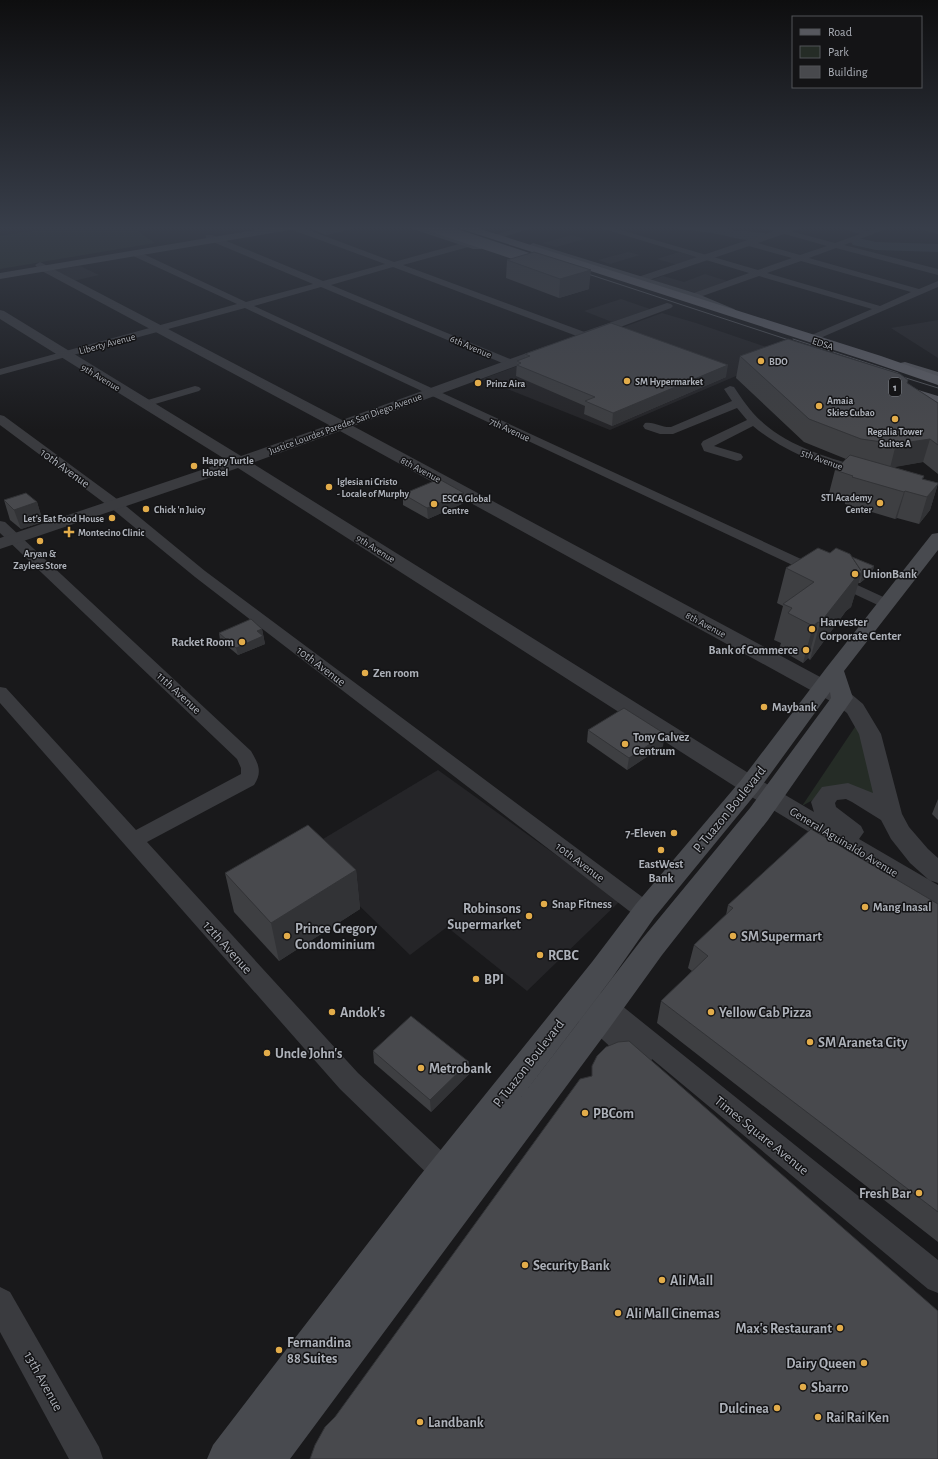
<svg xmlns="http://www.w3.org/2000/svg" width="938" height="1459" font-family="'Alegreya Sans',sans-serif">
<style>
.built{fill:#252528}
.green{fill:#252c26}
.lines{fill:none;stroke-linecap:round;stroke-linejoin:round}
.river{fill:#333c43;fill-rule:evenodd}
.minor{fill:#3a3b3f;fill-rule:evenodd}
.tertiary{fill:#3a3b3f;fill-rule:evenodd}
.secondary{fill:#484a4f;fill-rule:evenodd}
.primary{fill:#57585e;fill-rule:evenodd}
.trunk{fill:#5f6067;fill-rule:evenodd}
.tram{stroke:#53555a;stroke-width:1}
.trunk-bridge{stroke:#5f6067;stroke-width:11}
.wall{fill:#3e3f42}
.shaded-wall{fill:#323336}
.building{fill:#48494d;stroke:#323336}
.poi-dot{fill:#e2ac4a;stroke:#141416;stroke-width:1.5}
.labels{text-anchor:middle;stroke-width:3;stroke-linejoin:round;paint-order:stroke}
.far-street-label{font-size:10px;fill:#adb1b9;stroke:#141416}
.far-poi-label{font-size:10px;font-weight:bold;fill:#adb1b9;stroke:#141416;text-anchor:start}
.shield{fill:#141416;stroke:#7f8288;stroke-width:1}
.shield-label{font-size:11px;font-weight:bold;fill:#adb1b9}
.street-label{font-size:12px;fill:#adb1b9;stroke:#141416}
.poi-label{font-size:12px;font-weight:bold;fill:#adb1b9;stroke:#141416;text-anchor:start}
.near-street-label{font-size:14px;fill:#adb1b9;stroke:#141416}
.near-poi-label{font-size:14px;font-weight:bold;fill:#adb1b9;stroke:#141416;text-anchor:start}
</style>
<rect width="100%" height="100%" fill="#19191b"/>
<!-- built -->
<g class="built">
<polygon points="572,235 585,239 556,247 542,243"/>
<polygon points="628,252 640,255 610,264 598,260"/>
<polygon points="679,252 700,258 678,265 657,259"/>
<polygon points="80,266 99,275 73,281 51,270"/>
<polygon points="705,274 727,281 695,293 651,280 663,276 684,282"/>
<polygon points="621,299 650,309 612,322 584,311"/>
<polygon points="662,313 696,323 787,354 610,430 482,379"/>
<polygon points="938,320 938,358 891,328"/>
<polygon points="438,770 620,901 527,991 447,927 410,955 303,851"/>
</g>
<!-- green -->
<g class="green">
<polygon points="65,226 168,226 138,231 155,243 0,269 0,236"/>
<polygon points="857,724 881,802 836,787 802,806"/>
</g>
<g class="lines">
<!-- river -->
<g class="river">
<path d="M678,226H718L733,230L765,233L767,236L765,239C747,243 729,236 712,233C701,231 690,231 680,229Z"/>
<polygon points="858,238 876,242 938,244 938,252 876,250 853,245 851,242 853,239"/>
</g>
<!-- minor -->
<g class="minor">
<polygon points="290,226 298,226 394,262 466,242 472,242 473,244 472,246 403,265 590,334 591,336 586,339 582,338 393,267 331,285 515,361 516,363 515,365 507,365 321,287 254,306 892,601 895,604 892,607 887,609 882,607 245,308 0,375 0,369 237,304 131,255 130,253 131,251 137,251 246,302 313,284 206,239 206,235 212,235 323,281 385,264 290,229"/>
<polygon points="525,226 538,226 500,238 496,236 497,234"/>
<path d="M594,226H607L758,270L792,258L745,245L744,243L745,241H751L800,255L827,246L757,226H771L835,243L860,234L834,226H848L868,231L882,226H894L844,245L938,269V275L836,248L809,258L919,289L938,281V287L811,342L806,339L807,337L872,309L759,276L697,298H691L689,296L691,294L749,273ZM801,261L911,292L880,306L767,273Z"/>
<polygon points="909,226 924,226 938,230 938,234"/>
<polygon points="195,386 199,387 201,389 199,391 145,407 141,406 139,404 141,402"/>
<path d="M730,386L734,387C742,399 750,411 761,421C791,448 830,458 868,469L869,472L868,475L863,476C823,466 785,453 753,426L714,446L741,454L743,457L741,460L737,461L704,451L701,444L703,441L747,420L737,408L673,434H660L645,429L643,426L645,423C654,421 662,428 671,427L732,401L724,389Z"/>
<polygon points="0,415 4,416 121,502 205,571 653,905 656,911 653,917 645,920 637,917 195,577 111,508 0,425"/>
<path d="M0,521L5,522L251,751C258,763 263,772 254,785L147,842L358,1073L460,1168L463,1177L460,1186L450,1190L440,1186L340,1089L0,703V687L6,688L136,830L241,774V768L237,759L0,533Z"/>
<polygon points="598,992 616,1001 938,1260 938,1293 928,1289 652,1059 649,1066 640,1069 631,1066 590,1028 580,1023 576,1016 580,1009 588,1006 586,1002 590,995"/>
<polygon points="0,1287 10,1292 99,1447 103,1459 69,1459 0,1332"/>
</g>
<!-- tertiary -->
<g class="tertiary">
<polygon points="789,226 804,226 802,228 646,281 638,281 637,279 638,277"/>
<path d="M40,262L342,420L549,345H557L559,348L557,351L353,426L850,693L863,704L881,734L902,814L909,827L928,849L938,858V883L929,880L910,863L891,839L881,820L852,802L846,799L837,800L835,803L836,807L861,826L864,832L859,839L938,885V908L929,905L742,791L238,468L0,549V538L228,461L0,319V310L4,311L241,456L329,425L40,270L35,265ZM340,431L834,703L847,713L859,734L873,793L848,783L822,787L811,802L814,812L758,779L252,463Z"/>
<polygon points="667,303 671,304 673,306 671,308 591,338 583,338 581,335 583,332"/>
</g>
<!-- secondary -->
<g class="secondary">
<polygon points="278,226 301,226 296,229 0,279 0,273"/>
<polygon points="408,226 423,226 481,245 482,247 481,249 473,249 410,228"/>
<polygon points="533,243 698,294 734,309 736,311 734,313 726,313 690,298 529,248 528,246"/>
<path d="M938,533V550L844,671L853,698L768,820L662,955L608,1030L290,1459H207L213,1445L418,1178L592,962L636,904L742,779L827,667L932,534ZM830,692L831,698L750,808L642,939L513,1108L612,978L654,918L758,791Z"/>
</g>
<!-- primary -->
<g class="primary">
<polygon points="905,362 938,372 938,380 900,369 898,366 900,363"/>
<polygon points="902,385 938,396 938,405 897,392 895,389 897,386"/>
</g>
<!-- trunk -->
<polygon class="trunk" points="456,226 471,226 881,356 938,376 938,385 871,362 458,228"/>
<!-- tram -->
<g class="tram">
<polyline points="440,226 537,258"/>
<polyline points="579,271 798,343"/>
<polyline points="793,339 898,373"/>
<polyline points="893,374 938,388"/>
</g>
<!-- trunk-bridge -->
<polyline class="trunk-bridge" points="431,226 536,261"/>
</g>
<!-- wall -->
<g class="wall">
<polygon points="305,226 351,226 351,229 326,235"/>
<polygon points="507,260 589,289 559,298 506,278"/>
<polygon points="525,354 726,377 612,426 584,414 585,406 516,376 517,361 525,358"/>
<polygon points="740,356 908,380 907,383 938,403 938,474 923,462 893,467 924,476 923,479 938,483 930,510 919,524 897,518 895,519 845,504 845,502 828,497 835,470 846,459 804,442 736,378"/>
<polygon points="464,493 464,503 428,519 403,505 403,494"/>
<polygon points="4,500 37,502 43,522 21,529 10,520"/>
<polygon points="830,553 852,557 874,566 872,573 860,583 858,583 851,607 846,611 810,660 808,658 803,663 779,649 781,643 774,640 783,606 777,603 786,568"/>
<polygon points="262,629 265,644 238,655 220,640 219,633"/>
<polygon points="588,730 663,746 627,770 587,742"/>
<polygon points="938,799 938,820 932,814"/>
<polygon points="356,870 360,909 279,961 234,912 225,873"/>
<polygon points="938,904 938,1242 657,1023 661,1001 692,971 688,968 694,945 726,915 728,905"/>
<polygon points="373,1051 469,1062 469,1074 431,1112 374,1063"/>
</g>
<!-- shaded-wall -->
<g class="shaded-wall">
<polygon points="250,226 260,226 250,228"/>
<polygon points="325,226 351,226 351,229 326,235"/>
<polygon points="591,270 589,289 559,298 560,279"/>
<polygon points="728,365 726,377 612,426 613,413"/>
<polygon points="930,439 923,462 890,468 896,444"/>
<polygon points="938,484 930,510 919,524 927,497"/>
<polygon points="905,491 897,518 895,519 904,492"/>
<polygon points="464,493 464,503 428,519 427,508"/>
<polygon points="37,502 43,522 21,529 14,510"/>
<polygon points="874,566 872,573 860,583 862,576"/>
<polygon points="862,572 851,607 846,611 810,660 820,623 857,576"/>
<polygon points="818,622 808,658 803,663 813,626"/>
<polygon points="262,629 265,644 238,655 236,648 257,631"/>
<polygon points="665,734 663,746 627,770 629,758"/>
<polygon points="356,870 360,909 279,961 271,923"/>
<polygon points="469,1062 469,1074 431,1112 430,1100"/>
</g>
<!-- building -->
<g class="building">
<polygon points="534,252 591,270 560,279 507,260"/>
<polygon points="611,323 728,365 613,413 585,401 595,397 517,365 521,363 517,361 530,356 525,354"/>
<polygon points="788,339 900,374 908,380 907,383 938,403 938,445 930,439 896,444 861,439 809,419 740,356"/>
<polygon points="850,455 924,476 922,479 938,483 938,484 927,497 905,491 904,492 852,477 853,476 835,470"/>
<polygon points="439,479 464,493 427,508 403,494"/>
<polygon points="26,493 37,502 14,510 4,500"/>
<polygon points="818,548 830,553 836,548 850,554 862,572 857,576 820,623 818,622 813,626 788,613 792,608 783,604 814,582 786,568"/>
<polygon points="852,557 874,566 862,576 861,576 862,572"/>
<polygon points="251,619 262,629 257,631 263,636 236,648 219,633"/>
<polygon points="624,708 665,734 629,758 588,730"/>
<polygon points="308,825 356,870 271,923 225,873"/>
<polygon points="811,829 938,904 938,1212 661,1001 708,956 694,945 733,908 728,905"/>
<polygon points="411,1016 469,1062 430,1100 373,1051"/>
<polygon points="629,1041 938,1311 938,1459 310,1459 315,1445 325,1427 335,1417 580,1079 592,1076 592,1066 597,1056 606,1047 618,1042"/>
</g>
<!-- sky -->
<linearGradient id="sky" x2="0" y2="1"><stop stop-color="#0e0e0f"/><stop offset="0.53" stop-color="#383e4a"/><stop offset="1" stop-color="#383e4a" stop-opacity="0"/></linearGradient>
<rect width="938" height="430" fill="url(#sky)"/>
<!-- markers -->
<g class="poi-dot">
<circle cx="761" cy="361" r="4"/>
<circle cx="627" cy="381" r="4"/>
<circle cx="478" cy="383" r="4"/>
<circle cx="819" cy="406" r="4"/>
<circle cx="895" cy="419" r="4"/>
<circle cx="194" cy="466" r="4"/>
<circle cx="329" cy="487" r="4"/>
<circle cx="880" cy="503" r="4"/>
<circle cx="434" cy="504" r="4"/>
<circle cx="146" cy="509" r="4"/>
<circle cx="112" cy="518" r="4"/>
<path d="M67 526h4v4h4v4h-4v4h-4v-4h-4v-4h4z"/>
<circle cx="40" cy="541" r="4"/>
<circle cx="855" cy="574" r="4"/>
<circle cx="812" cy="629" r="4"/>
<circle cx="242" cy="642" r="4"/>
<circle cx="806" cy="650" r="4"/>
<circle cx="365" cy="673" r="4"/>
<circle cx="764" cy="707" r="4"/>
<circle cx="625" cy="744" r="4"/>
<circle cx="674" cy="833" r="4"/>
<circle cx="661" cy="850" r="4"/>
<circle cx="544" cy="904" r="4"/>
<circle cx="865" cy="907" r="4"/>
<circle cx="529" cy="916" r="4"/>
<circle cx="287" cy="936" r="4"/>
<circle cx="733" cy="936" r="4"/>
<circle cx="540" cy="955" r="4"/>
<circle cx="476" cy="979" r="4"/>
<circle cx="332" cy="1012" r="4"/>
<circle cx="711" cy="1012" r="4"/>
<circle cx="810" cy="1042" r="4"/>
<circle cx="267" cy="1053" r="4"/>
<circle cx="421" cy="1068" r="4"/>
<circle cx="585" cy="1113" r="4"/>
<circle cx="919" cy="1193" r="4"/>
<circle cx="525" cy="1265" r="4"/>
<circle cx="662" cy="1280" r="4"/>
<circle cx="618" cy="1313" r="4"/>
<circle cx="840" cy="1328" r="4"/>
<circle cx="279" cy="1350" r="4"/>
<circle cx="864" cy="1363" r="4"/>
<circle cx="803" cy="1387" r="4"/>
<circle cx="777" cy="1408" r="4"/>
<circle cx="818" cy="1417" r="4"/>
<circle cx="420" cy="1422" r="4"/>
</g>
<g class="labels">
<!-- far-street labels -->
<g class="far-street-label">
<text transform="translate(107 343) rotate(-15)" y="4">Liberty Avenue</text>
<text transform="translate(823 343) rotate(18)" y="4">EDSA</text>
<text transform="translate(471 346) rotate(23)" y="4">6th Avenue</text>
<text transform="translate(101 377) rotate(31)" y="4">9th Avenue</text>
<text transform="translate(345 423) rotate(-20)" y="4">Justice Lourdes Paredes San Diego Avenue</text>
<text transform="translate(510 429) rotate(25)" y="4">7th Avenue</text>
<text transform="translate(822 459) rotate(20)" y="4">5th Avenue</text>
<text transform="translate(421 469) rotate(28)" y="4">8th Avenue</text>
<text transform="translate(376 548) rotate(32)" y="4">9th Avenue</text>
<text transform="translate(706 624) rotate(28)" y="4">8th Avenue</text>
</g>
<!-- far-poi labels -->
<g class="far-poi-label">
<text x="769" y="365">BDO</text>
<text x="635" y="385">SM Hypermarket</text>
<text x="486" y="387">Prinz Aira</text>
<text x="827" y="404">Amaia<tspan x="827" dy="12">Skies Cubao</tspan></text>
<text x="895" y="435" text-anchor="middle">Regalia Tower<tspan x="895" dy="12">Suites A</tspan></text>
<text x="202" y="464">Happy Turtle<tspan x="202" dy="12">Hostel</tspan></text>
<text x="337" y="485">Iglesia ni Cristo<tspan x="337" dy="12">- Locale of Murphy</tspan></text>
<text x="872" y="501" text-anchor="end">STI Academy<tspan x="872" dy="12">Center</tspan></text>
<text x="442" y="502">ESCA Global<tspan x="442" dy="12">Centre</tspan></text>
<text x="154" y="513">Chick 'n Juicy</text>
<text x="104" y="522" text-anchor="end">Let's Eat Food House</text>
<text x="78" y="536">Montecino Clinic</text>
<text x="40" y="557" text-anchor="middle">Aryan &amp;<tspan x="40" dy="12">Zaylees Store</tspan></text>
</g>
<!-- shield labels -->
<rect class="shield" x="889" y="378" width="12" height="18" rx="3"/>
<g class="shield-label">
<text x="895" y="391">1</text>
</g>
<!-- street labels -->
<g class="street-label">
<text transform="translate(65 468) rotate(36)" y="4">10th Avenue</text>
<text transform="translate(321 666) rotate(37)" y="4">10th Avenue</text>
<text transform="translate(179 693) rotate(43)" y="4">11th Avenue</text>
<text transform="translate(844 842) rotate(31)" y="4">General Aguinaldo Avenue</text>
<text transform="translate(580 862) rotate(37)" y="4">10th Avenue</text>
</g>
<!-- poi labels -->
<g class="poi-label">
<text x="863" y="578">UnionBank</text>
<text x="820" y="626">Harvester<tspan x="820" dy="14">Corporate Center</tspan></text>
<text x="234" y="646" text-anchor="end">Racket Room</text>
<text x="798" y="654" text-anchor="end">Bank of Commerce</text>
<text x="373" y="677">Zen room</text>
<text x="772" y="711">Maybank</text>
<text x="633" y="741">Tony Galvez<tspan x="633" dy="14">Centrum</tspan></text>
<text x="666" y="837" text-anchor="end">7-Eleven</text>
<text x="661" y="868" text-anchor="middle">EastWest<tspan x="661" dy="14">Bank</tspan></text>
<text x="552" y="908">Snap Fitness</text>
<text x="873" y="911">Mang Inasal</text>
</g>
<!-- near-street labels -->
<g class="near-street-label">
<text transform="translate(729 809) rotate(-51)" y="5">P. Tuazon Boulevard</text>
<text transform="translate(228 947) rotate(48)" y="5">12th Avenue</text>
<text transform="translate(528 1063) rotate(-52)" y="5">P. Tuazon Boulevard</text>
<text transform="translate(762 1135) rotate(39)" y="5">Times Square Avenue</text>
<text transform="translate(44 1381) rotate(61)" y="5">13th Avenue</text>
</g>
<!-- near-poi labels -->
<g class="near-poi-label">
<text x="521" y="913" text-anchor="end">Robinsons<tspan x="521" dy="16">Supermarket</tspan></text>
<text x="295" y="933">Prince Gregory<tspan x="295" dy="16">Condominium</tspan></text>
<text x="741" y="941">SM Supermart</text>
<text x="548" y="960">RCBC</text>
<text x="484" y="984">BPI</text>
<text x="340" y="1017">Andok's</text>
<text x="719" y="1017">Yellow Cab Pizza</text>
<text x="818" y="1047">SM Araneta City</text>
<text x="275" y="1058">Uncle John's</text>
<text x="429" y="1073">Metrobank</text>
<text x="593" y="1118">PBCom</text>
<text x="911" y="1198" text-anchor="end">Fresh Bar</text>
<text x="533" y="1270">Security Bank</text>
<text x="670" y="1285">Ali Mall</text>
<text x="626" y="1318">Ali Mall Cinemas</text>
<text x="832" y="1333" text-anchor="end">Max's Restaurant</text>
<text x="287" y="1347">Fernandina<tspan x="287" dy="16">88 Suites</tspan></text>
<text x="856" y="1368" text-anchor="end">Dairy Queen</text>
<text x="811" y="1392">Sbarro</text>
<text x="769" y="1413" text-anchor="end">Dulcinea</text>
<text x="826" y="1422">Rai Rai Ken</text>
<text x="428" y="1427">Landbank</text>
</g>
</g>
<!-- legend -->
<rect x="792" y="16" width="130" height="72" fill="#141416" stroke="#515357"/>
<rect x="800" y="29" width="20" height="6" fill="#57585e" stroke="#515357"/>
<text x="828" y="36" font-size="12" fill="#adb1b9">Road</text>
<rect x="800" y="46" width="20" height="12" fill="#252c26" stroke="#515357"/>
<text x="828" y="56" font-size="12" fill="#adb1b9">Park</text>
<rect x="800" y="66" width="20" height="12" fill="#48494d" stroke="#515357"/>
<text x="828" y="76" font-size="12" fill="#adb1b9">Building</text>
</svg>
